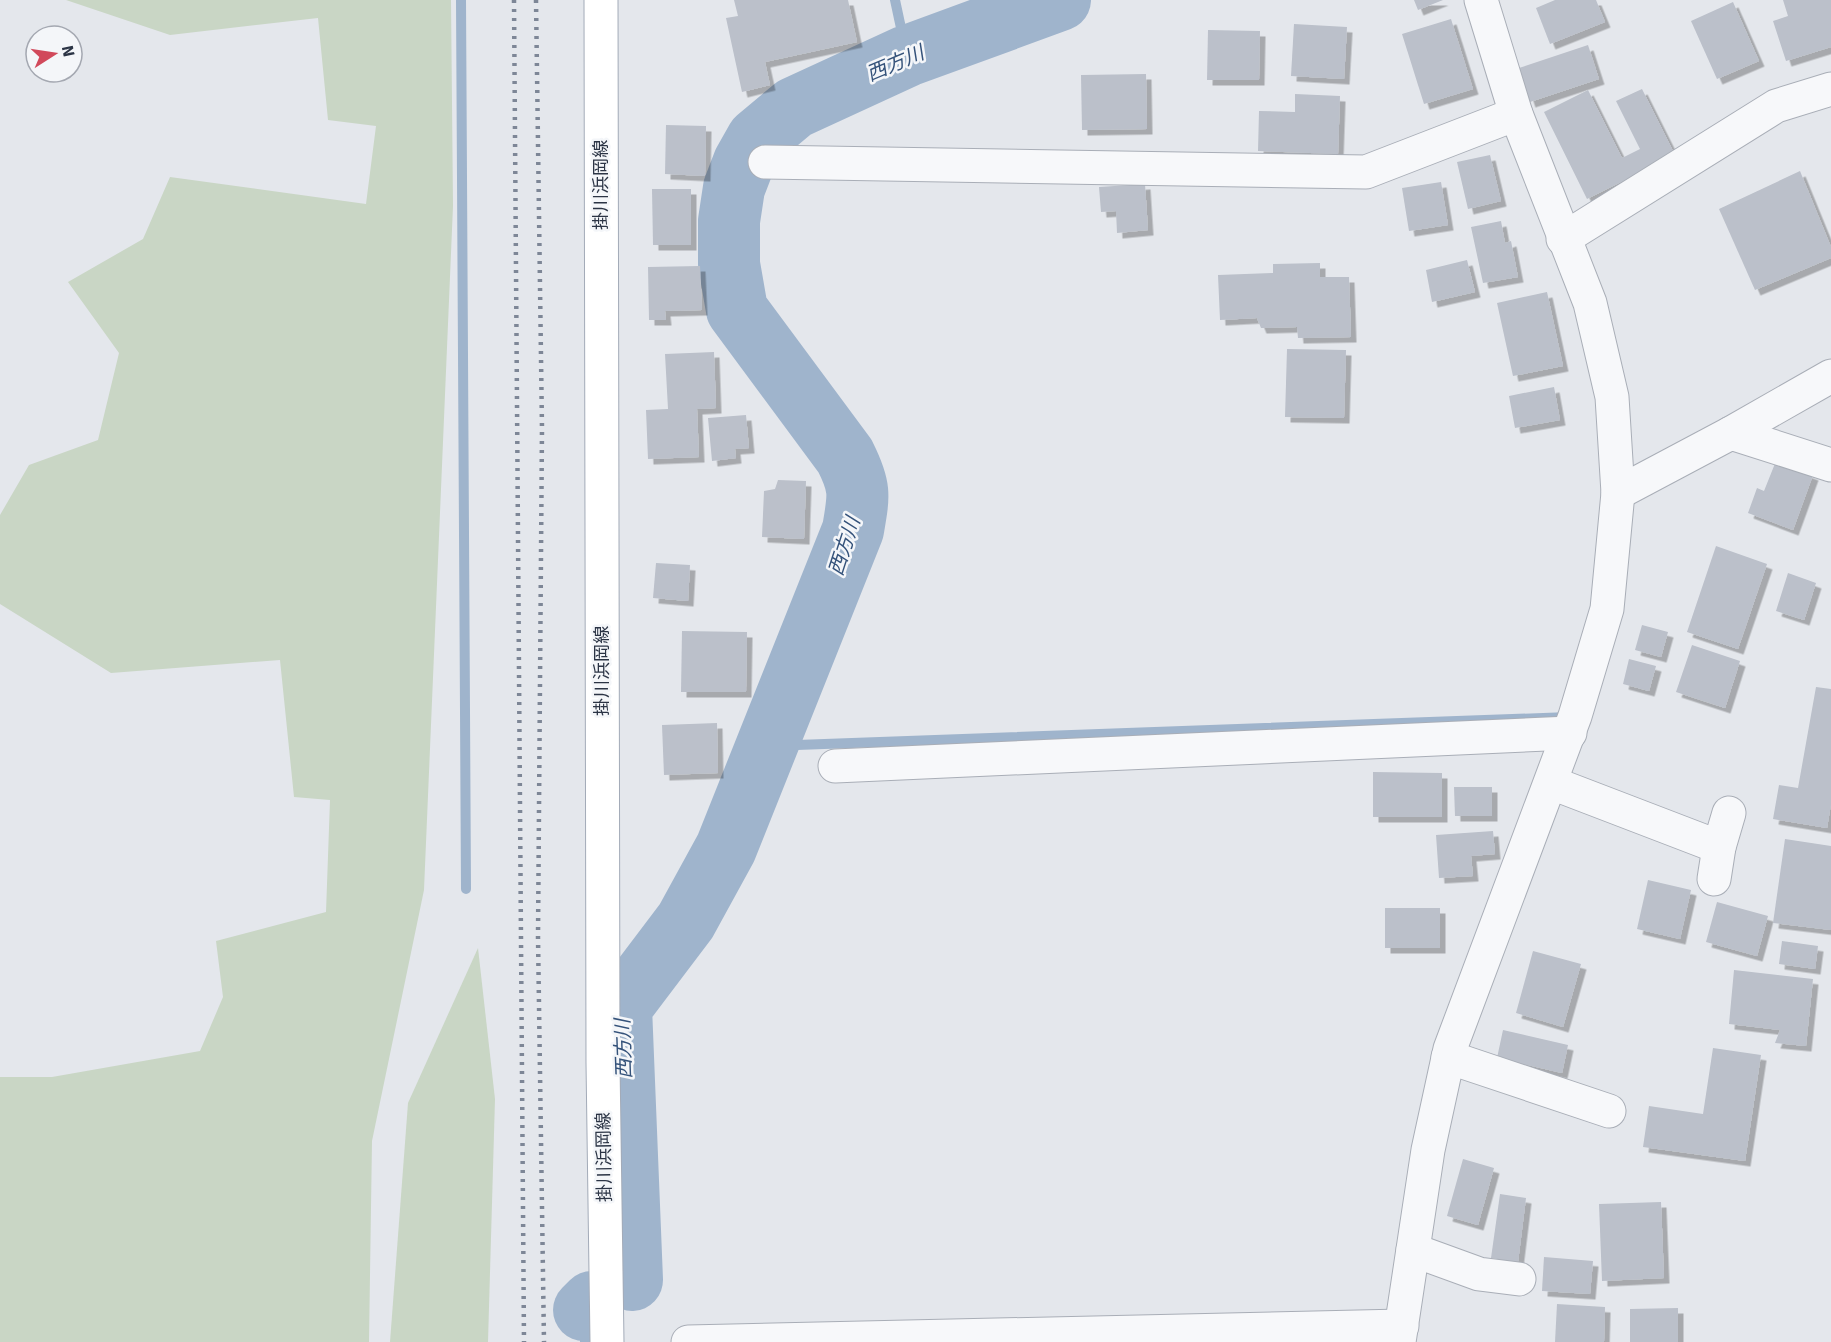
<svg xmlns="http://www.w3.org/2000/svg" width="1831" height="1342" font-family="Signika,'Noto Sans JP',sans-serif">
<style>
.green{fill:#c9d6c5}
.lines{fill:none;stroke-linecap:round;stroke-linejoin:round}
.stream{stroke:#9fb4cc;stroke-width:10}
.river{stroke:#9fb4cc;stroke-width:62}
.building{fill:#bbc0ca;filter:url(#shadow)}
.minor-casing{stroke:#a9aeb7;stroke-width:35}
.major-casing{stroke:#a3abb8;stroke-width:35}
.minor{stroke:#f7f8fa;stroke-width:33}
.major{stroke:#fff;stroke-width:33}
.rail{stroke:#7d8696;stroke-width:4.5;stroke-dasharray:3 6;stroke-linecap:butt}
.labels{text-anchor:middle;stroke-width:5;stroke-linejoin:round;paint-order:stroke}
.street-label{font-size:18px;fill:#2b3445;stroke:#f4f6f9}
.water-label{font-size:20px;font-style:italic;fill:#34527a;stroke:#f4f6f9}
</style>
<defs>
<filter id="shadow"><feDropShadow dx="5.5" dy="5.5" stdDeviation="0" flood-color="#0004"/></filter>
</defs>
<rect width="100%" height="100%" fill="#e4e7ec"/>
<!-- green -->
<g class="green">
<polygon points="66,0 451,0 453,206 424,890 372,1141 369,1342 0,1342 0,1077 52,1077 200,1051 223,997 216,941 326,912 330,800 294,797 280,660 111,673 0,604 0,515 29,465 98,440 119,353 68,282 143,239 170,177 366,204 376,126 328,120 318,18 170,35"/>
<polygon points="478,948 495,1099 488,1342 390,1342 408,1103"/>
</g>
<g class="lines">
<!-- stream -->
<g class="stream">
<polyline points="461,0 466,889"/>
<polyline points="895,0 907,56"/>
<polyline points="769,746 1569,717"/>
<polyline points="584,1310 585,1342"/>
</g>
<!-- river -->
<g class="river">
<path d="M632,1280L621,1007L686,921L726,848L853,530C859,495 861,488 845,456L737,310L729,264V221L734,188L744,162L757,139L794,108L907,56L1060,0"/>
<polyline points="584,1310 592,1302"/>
</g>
</g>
<!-- building -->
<g class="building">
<polygon points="734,0 848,0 857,42 765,62 770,85 742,92 726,18 738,16"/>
<polygon points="1414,0 1443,0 1418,10"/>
<polygon points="1555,0 1596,0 1605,22 1550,44 1536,8"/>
<polygon points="1783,0 1831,0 1831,47 1786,61 1773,21 1788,16"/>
<polygon points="1733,2 1759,61 1717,79 1691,21"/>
<polygon points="1451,19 1473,89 1424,104 1402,34"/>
<polygon points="1294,24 1347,27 1344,79 1291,76"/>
<polygon points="1208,30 1260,31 1259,80 1207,80"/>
<polygon points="1588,45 1599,79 1530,102 1519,68"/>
<polygon points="1146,74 1147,129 1082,130 1081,75"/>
<polygon points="1642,89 1675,155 1587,199 1544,112 1588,90 1622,158 1640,149 1616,101"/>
<polygon points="1295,94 1340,96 1338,154 1258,151 1259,111 1295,112"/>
<polygon points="666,125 706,126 705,176 665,174"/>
<polygon points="1490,155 1501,201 1468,209 1457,162"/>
<polygon points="1800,171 1831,247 1831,258 1755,290 1719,209"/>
<polygon points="1441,182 1448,225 1409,231 1402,188"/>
<polygon points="1145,184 1148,230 1117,233 1116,211 1101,212 1099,187"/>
<polygon points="652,189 691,189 691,245 653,245"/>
<polygon points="1501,221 1505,243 1511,241 1518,277 1483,283 1471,227"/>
<polygon points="1467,260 1475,292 1432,302 1426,270"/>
<polygon points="1320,263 1320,277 1349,277 1351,337 1298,338 1297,327 1261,328 1257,318 1220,320 1218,275 1273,273 1273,264"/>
<polygon points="700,266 702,310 665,311 666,320 649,320 648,267"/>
<polygon points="1547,292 1563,366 1513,376 1497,303"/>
<polygon points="1287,349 1346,350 1344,418 1285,417"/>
<polygon points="714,352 716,408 697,409 699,457 648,459 646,410 668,409 665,354"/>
<polygon points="1554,387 1560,420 1515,428 1509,396"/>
<polygon points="746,415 749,448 735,449 736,458 712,461 708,418"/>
<polygon points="1776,461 1813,475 1793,530 1748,513 1757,488 1764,491"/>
<polygon points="778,480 806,481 804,539 762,537 764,491 775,489"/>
<polygon points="1716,546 1767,564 1738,649 1687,632"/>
<polygon points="656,563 690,565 688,601 653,598"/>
<polygon points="1788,573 1816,583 1804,620 1776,611"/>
<polygon points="1642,625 1668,632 1661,657 1635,650"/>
<polygon points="682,631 747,632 746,692 681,692"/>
<polygon points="1692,645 1740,661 1725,708 1676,692"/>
<polygon points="1629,659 1656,666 1649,691 1623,684"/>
<polygon points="1816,687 1831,689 1831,804 1827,828 1773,819 1779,785 1798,788"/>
<polygon points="717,723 718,773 664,775 662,725"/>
<polygon points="1373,772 1442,773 1442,817 1373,817"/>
<polygon points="1454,787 1492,787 1492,816 1455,816"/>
<polygon points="1493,831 1495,854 1471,856 1473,876 1439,878 1436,835"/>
<polygon points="1785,839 1831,846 1831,930 1773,923"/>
<polygon points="1648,880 1691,890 1680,939 1637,929"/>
<polygon points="1717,902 1768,916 1757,956 1706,942"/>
<rect x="1385" y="908" width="55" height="40"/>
<polygon points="1782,941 1818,946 1815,969 1779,964"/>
<polygon points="1533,951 1581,964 1563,1027 1516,1013"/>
<polygon points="1734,970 1813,979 1806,1046 1775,1043 1780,1030 1729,1024"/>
<polygon points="1503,1030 1568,1045 1562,1073 1497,1058"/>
<polygon points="1713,1048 1761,1055 1745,1161 1643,1147 1649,1106 1703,1114"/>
<polygon points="1463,1159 1494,1168 1478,1225 1447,1216"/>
<polygon points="1500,1194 1526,1198 1518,1262 1491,1258"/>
<polygon points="1661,1202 1664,1278 1602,1281 1599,1204"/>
<polygon points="1544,1257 1593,1261 1590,1294 1542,1291"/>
<polygon points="1557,1304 1605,1307 1604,1342 1555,1342"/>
<polygon points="1678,1308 1678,1342 1630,1342 1630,1309"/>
</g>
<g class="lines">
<!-- minor casing -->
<g class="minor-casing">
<g id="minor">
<polyline points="765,162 1366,172 1516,114"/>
<polyline points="1563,239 1776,106 1831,89"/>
<polyline points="1731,433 1831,376"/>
<polyline points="1618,493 1731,433 1831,465"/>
<polyline points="835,766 1570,733"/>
<polyline points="1552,783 1719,847 1729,813"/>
<polyline points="1714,879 1719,847"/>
<polyline points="1448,1057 1609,1111"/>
<polyline points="1413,1250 1479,1274 1519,1279"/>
<polyline points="688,1342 1402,1326"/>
<polyline points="1399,1342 1428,1150 1450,1049 1575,716 1607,609 1618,493 1612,397 1590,303 1516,114 1481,0"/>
</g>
</g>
<!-- major casing -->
<g class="major-casing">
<polyline id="major" points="601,0 603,1063 607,1342"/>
</g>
<!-- minor -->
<use href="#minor" class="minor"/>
<!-- major -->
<use href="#major" class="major"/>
<!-- rail -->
<g class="rail">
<polyline points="514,0 524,1342"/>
<polyline points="536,0 542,428 538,937 544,1342"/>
</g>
</g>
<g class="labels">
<!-- street labels -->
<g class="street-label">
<text transform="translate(601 185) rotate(-90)" y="6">掛川浜岡線</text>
<text transform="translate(602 671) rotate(-90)" y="6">掛川浜岡線</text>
<text transform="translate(604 1157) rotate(-91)" y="6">掛川浜岡線</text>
</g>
<!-- water labels -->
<g class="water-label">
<text transform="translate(895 63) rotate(-23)" y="7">西方川</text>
<text transform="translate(844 546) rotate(-72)" y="7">西方川</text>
<text transform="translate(623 1049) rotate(-92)" y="7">西方川</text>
</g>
</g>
<!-- north arrow -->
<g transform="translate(54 54) rotate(78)"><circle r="28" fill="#f4f6f9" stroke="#a4a8b1" stroke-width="1.5"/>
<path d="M0-4.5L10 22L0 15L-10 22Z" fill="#d1495b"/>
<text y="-9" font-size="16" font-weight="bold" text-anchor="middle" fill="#2b3445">N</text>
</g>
</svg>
